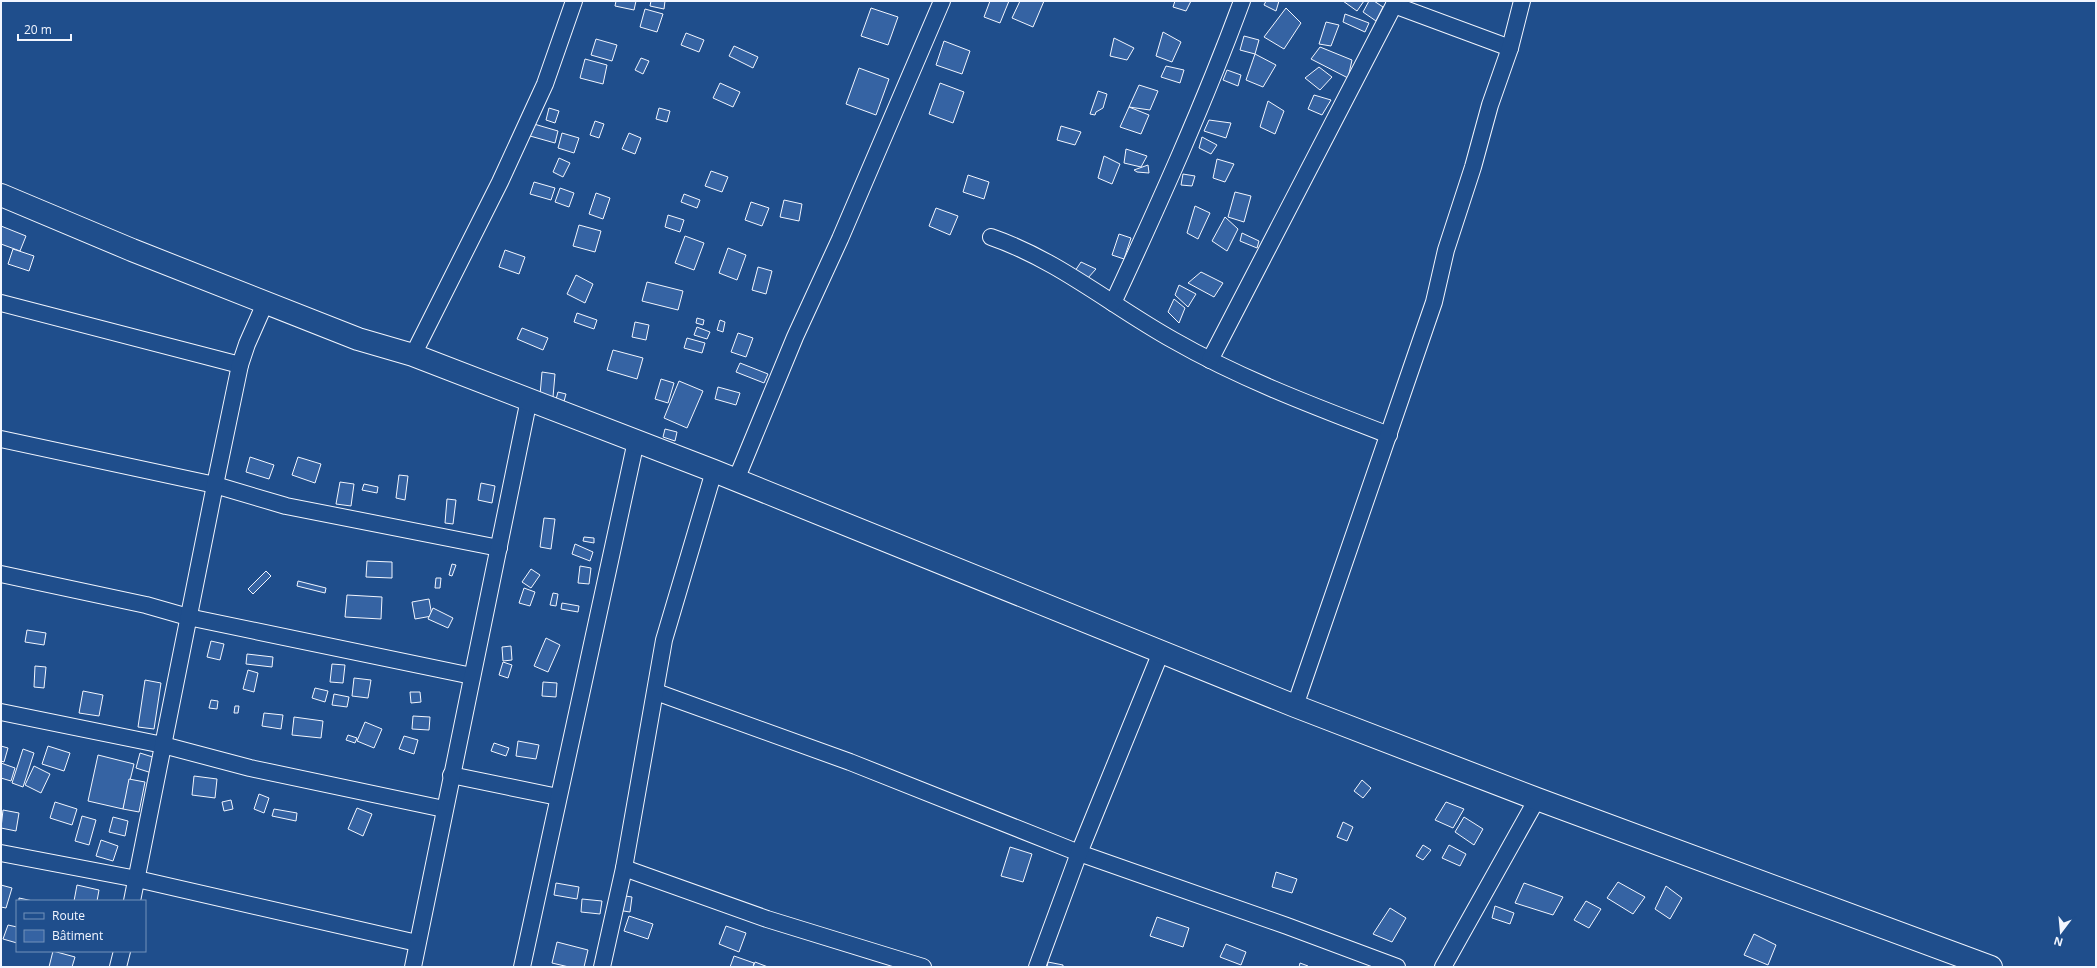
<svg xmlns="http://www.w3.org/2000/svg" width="2097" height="968" font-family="'Open Sans',sans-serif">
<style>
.building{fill:#3563a3;stroke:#f2f6ff}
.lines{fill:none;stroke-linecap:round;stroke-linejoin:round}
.street-casing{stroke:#f2f6ff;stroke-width:18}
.primary-casing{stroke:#f2f6ff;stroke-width:24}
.street{stroke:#1f4e8c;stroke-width:16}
.primary{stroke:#1f4e8c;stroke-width:22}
</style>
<rect width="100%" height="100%" fill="#1f4e8c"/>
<!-- building -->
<g class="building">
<polygon points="616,1 636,1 634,10 615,6"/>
<polygon points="651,1 665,1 664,9 650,6"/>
<polygon points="990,1 1009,1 1000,23 984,17"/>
<polygon points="1020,1 1044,1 1033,27 1012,18"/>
<polygon points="1175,1 1191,1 1186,11 1173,7"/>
<polygon points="1266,1 1279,1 1276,11 1264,5"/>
<polygon points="1343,1 1364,1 1357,11"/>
<polygon points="1369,1 1374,1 1383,7 1376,21 1363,12"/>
<polygon points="871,8 898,17 888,45 861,36"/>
<polygon points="1286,8 1301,23 1284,49 1264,37"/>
<polygon points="645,9 663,14 657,32 640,27"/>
<polygon points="1345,14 1369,23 1365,32 1343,22"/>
<polygon points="1326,22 1339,25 1331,46 1319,44"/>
<polygon points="1163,32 1181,42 1172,62 1156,56"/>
<polygon points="686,33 704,40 699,52 681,45"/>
<polygon points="1244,36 1259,40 1255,54 1240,50"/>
<polygon points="1114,38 1134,48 1127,60 1110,56"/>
<polygon points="596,39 617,45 612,61 591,55"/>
<polygon points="944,41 970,51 962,74 936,65"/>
<polygon points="734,46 758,57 753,68 729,56"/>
<polygon points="1320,47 1352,60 1348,78 1311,59"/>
<polygon points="1255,54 1276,65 1263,87 1246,80"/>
<polygon points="641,58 649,61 643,74 635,70"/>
<polygon points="585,59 607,65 603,84 580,78"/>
<polygon points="1166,66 1184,70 1180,83 1161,77"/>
<polygon points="1319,67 1332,77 1320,90 1305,78"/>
<polygon points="859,68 889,79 876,115 846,104"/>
<polygon points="1227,70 1241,75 1238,86 1223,80"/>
<polygon points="720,83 740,92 733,107 713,98"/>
<polygon points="940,83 964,92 953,123 929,114"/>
<polygon points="1139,85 1158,91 1150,110 1129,107"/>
<polygon points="1098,91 1107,94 1103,108 1096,112 1095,115 1090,114"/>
<polygon points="1314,95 1331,100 1322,115 1308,109"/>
<polygon points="1268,101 1284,111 1275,134 1260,127"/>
<polygon points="1129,107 1149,115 1141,134 1120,127"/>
<polygon points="549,108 559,111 555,123 546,120"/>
<polygon points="659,108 670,111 667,122 656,119"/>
<polygon points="1209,120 1231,123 1226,138 1204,131"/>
<polygon points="595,121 604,124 599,138 590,135"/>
<polygon points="534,124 558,131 555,143 530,136"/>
<polygon points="1061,126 1081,132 1075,145 1057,140"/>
<polygon points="562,133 579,138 574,153 558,148"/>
<polygon points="629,133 641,138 635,154 622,149"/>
<polygon points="1202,137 1217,145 1211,154 1199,148"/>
<polygon points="1126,149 1147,156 1141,167 1124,163"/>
<polygon points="1104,156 1120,164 1112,184 1098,178"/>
<polygon points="559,158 570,163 563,177 553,172"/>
<polygon points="1217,159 1234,164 1225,182 1213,178"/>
<polygon points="1148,165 1149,173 1137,172 1134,170"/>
<polygon points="711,171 728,177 722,192 705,186"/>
<polygon points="1183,174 1195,176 1192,186 1181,185"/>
<polygon points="968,175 989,182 984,199 963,192"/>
<polygon points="534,182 555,188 551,200 530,194"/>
<polygon points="560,188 574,193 569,207 555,202"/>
<polygon points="1235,192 1251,196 1244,222 1228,217"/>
<polygon points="596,193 610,198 603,219 589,214"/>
<polygon points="684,194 700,200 697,208 681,202"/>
<polygon points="784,200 802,204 799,221 780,217"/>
<polygon points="751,202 769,208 762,226 745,220"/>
<polygon points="1195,206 1210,213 1198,239 1187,233"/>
<polygon points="936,208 958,216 950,235 929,226"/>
<polygon points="668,215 684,220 680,232 665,227"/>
<polygon points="1225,217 1238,229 1227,251 1212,241"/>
<polygon points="579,225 601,231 595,252 573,246"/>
<polygon points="1,226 26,236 20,251 1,244"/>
<polygon points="1242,233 1259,241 1257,248 1240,241"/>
<polygon points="1119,234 1131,238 1124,259 1112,255"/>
<polygon points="685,236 704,243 694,270 675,263"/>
<polygon points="728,248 746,255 737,280 719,273"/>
<polygon points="13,249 34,256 29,271 8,264"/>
<polygon points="505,250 525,257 519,274 499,267"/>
<polygon points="1081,262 1096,269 1087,279 1075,271"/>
<polygon points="758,267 772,271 766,294 752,290"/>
<polygon points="1201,272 1223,283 1214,297 1188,283"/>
<polygon points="576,275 593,284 585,303 567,294"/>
<polygon points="647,282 683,291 678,310 642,301"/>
<polygon points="1179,285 1196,294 1188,307 1175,295"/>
<polygon points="1174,299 1185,308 1179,323 1168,312"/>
<polygon points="577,313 597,320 594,329 574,322"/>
<polygon points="697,318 704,320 703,325 696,323"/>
<polygon points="720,320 725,322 723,332 717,330"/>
<polygon points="635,322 649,325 646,340 632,337"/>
<polygon points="697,327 710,332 707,339 694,335"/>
<polygon points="522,328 548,338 543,350 517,339"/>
<polygon points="738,333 753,338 746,357 731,352"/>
<polygon points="687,338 705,343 702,353 684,348"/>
<polygon points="613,350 643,358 637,379 607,370"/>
<polygon points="740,363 768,374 764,383 736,372"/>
<polygon points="542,372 555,374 553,397 540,395"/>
<polygon points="661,379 674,383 668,403 655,399"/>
<polygon points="679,381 703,391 687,428 664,418"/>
<polygon points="718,387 740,393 736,405 715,399"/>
<polygon points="558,392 566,394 563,405 555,403"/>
<polygon points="665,429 677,432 675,441 663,437"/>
<polygon points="250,457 274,465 269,479 246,472"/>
<polygon points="298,457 321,464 315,483 292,475"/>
<polygon points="399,475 408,476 405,500 396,498"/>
<polygon points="340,482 354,484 351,506 336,504"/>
<polygon points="481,483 495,486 492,503 478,500"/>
<polygon points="364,484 378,487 377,493 362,490"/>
<polygon points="447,499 456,500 453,524 445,523"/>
<polygon points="544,518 555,519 551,549 540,547"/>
<polygon points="584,537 594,538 594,543 583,541"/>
<polygon points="575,544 593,552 590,561 572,554"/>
<polygon points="367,561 392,562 392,578 366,577"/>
<polygon points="452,564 456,565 452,576 449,575"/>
<polygon points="580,566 591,568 589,584 578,583"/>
<polygon points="531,569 540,575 531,588 522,582"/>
<polygon points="266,571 271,576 253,594 248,589"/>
<polygon points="436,578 441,578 440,588 435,588"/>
<polygon points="298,581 326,588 325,593 297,586"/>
<polygon points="524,588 535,592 530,606 519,603"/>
<polygon points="553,593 558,594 556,606 550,605"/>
<polygon points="347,595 382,597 381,619 345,617"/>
<polygon points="429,599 432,616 415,619 412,602"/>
<polygon points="562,603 579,606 578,612 561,609"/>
<polygon points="433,608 453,618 448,628 428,619"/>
<polygon points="27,630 46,633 44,645 25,642"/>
<polygon points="546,638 560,645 548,672 534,666"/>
<polygon points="211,641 224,644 220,660 207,657"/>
<polygon points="511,646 512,660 503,661 502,647"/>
<polygon points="247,654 273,657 272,667 246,664"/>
<polygon points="503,662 512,665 508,678 499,675"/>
<polygon points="332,664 345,665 343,683 330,682"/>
<polygon points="35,666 46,667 44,688 34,687"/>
<polygon points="248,670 258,673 254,692 243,689"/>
<polygon points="354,678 371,680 368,698 352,696"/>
<polygon points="145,680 161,683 154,729 138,727"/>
<polygon points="543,682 557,683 556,697 542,696"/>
<polygon points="315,688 328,691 325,702 312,698"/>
<polygon points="83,691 103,695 99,716 79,713"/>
<polygon points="410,692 420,692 421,702 411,703"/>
<polygon points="334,694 349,697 347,707 332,705"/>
<polygon points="211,700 218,701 217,709 209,708"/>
<polygon points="235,706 239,706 238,713 234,713"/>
<polygon points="264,713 283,715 281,729 262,726"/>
<polygon points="413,716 430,717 429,730 412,729"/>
<polygon points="294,717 323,721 321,738 292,735"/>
<polygon points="365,722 382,729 374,748 357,741"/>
<polygon points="348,735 357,738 355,743 346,740"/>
<polygon points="404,736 418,740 414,754 399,749"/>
<polygon points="518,741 539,745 536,759 516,756"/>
<polygon points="494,743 509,748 506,756 491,751"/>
<polygon points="1,746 8,748 4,762 1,761"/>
<polygon points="48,746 70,753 64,771 42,764"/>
<polygon points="23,749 34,753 23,787 12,783"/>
<polygon points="140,753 159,759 155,774 136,768"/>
<polygon points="98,755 134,764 123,809 88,801"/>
<polygon points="1,763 15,768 11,781 1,778"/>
<polygon points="34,766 50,774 41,793 25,785"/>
<polygon points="194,776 217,779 215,798 192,795"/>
<polygon points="129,779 145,782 139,812 123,809"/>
<polygon points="1362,780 1371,788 1363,798 1354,791"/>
<polygon points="259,794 269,798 264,813 254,809"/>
<polygon points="231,800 233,809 224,811 222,802"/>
<polygon points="55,802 77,809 72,825 50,818"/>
<polygon points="1446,802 1464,809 1453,828 1435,820"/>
<polygon points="357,808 372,814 363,836 348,829"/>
<polygon points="274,809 297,813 296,821 272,816"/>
<polygon points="3,810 19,813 16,831 1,828"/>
<polygon points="82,816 96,820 89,845 75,841"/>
<polygon points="113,817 128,821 125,836 109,832"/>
<polygon points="1464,817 1483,829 1474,845 1455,832"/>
<polygon points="1343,822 1353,827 1347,841 1337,837"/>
<polygon points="101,840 118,846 113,861 96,856"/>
<polygon points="1423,845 1431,850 1423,860 1416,856"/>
<polygon points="1449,845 1466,854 1460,866 1442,858"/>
<polygon points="1010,847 1032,854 1023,882 1001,876"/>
<polygon points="1276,872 1297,879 1292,893 1272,887"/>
<polygon points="1618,882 1645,897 1633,914 1607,898"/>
<polygon points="556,883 579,887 577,899 554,895"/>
<polygon points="1524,883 1563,897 1553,915 1515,903"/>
<polygon points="1,885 12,888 6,908 1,907"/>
<polygon points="77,885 99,890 97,901 74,901"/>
<polygon points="1666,886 1682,898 1670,919 1655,909"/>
<polygon points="619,895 632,897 630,912 617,910"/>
<polygon points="19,898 33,901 19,901"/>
<polygon points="582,899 602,901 600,914 581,912"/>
<polygon points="1586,901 1601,909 1589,928 1574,920"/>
<polygon points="1495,906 1514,913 1510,924 1492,918"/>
<polygon points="1390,908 1406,918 1392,942 1373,934"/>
<polygon points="629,916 653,924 648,939 624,931"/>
<polygon points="1157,917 1189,928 1183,947 1150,936"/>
<polygon points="8,925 17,927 17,943 3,939"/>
<polygon points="726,926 746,933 739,952 719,944"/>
<polygon points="1754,934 1776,945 1768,965 1744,955"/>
<polygon points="557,942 588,950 584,967 569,967 552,963"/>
<polygon points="1226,944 1246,952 1241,965 1220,957"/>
<polygon points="53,951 75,957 72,967 49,967"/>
<polygon points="734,956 754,963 753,967 730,967"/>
<polygon points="755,962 768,967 753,967"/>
<polygon points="1048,962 1063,965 1063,967 1047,967"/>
<polygon points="1300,963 1308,966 1308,967 1299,967"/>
</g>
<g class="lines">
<!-- street casing -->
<g class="street-casing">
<g id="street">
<polyline points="1396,1 1394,5 1510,48"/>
<path d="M991,237C1058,260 1112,306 1173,340C1241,379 1316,407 1389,435"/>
<polyline points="1,303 240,365"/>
<path d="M1113,303C1159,204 1204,104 1242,1"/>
<polyline points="413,355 500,182 545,84 574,1"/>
<polyline points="1210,360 1394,5"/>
<polyline points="1,439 215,485 286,506 499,548"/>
<polyline points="736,480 795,337 840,239 942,1"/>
<polyline points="1,574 146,605 188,617 472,676"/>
<polyline points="656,692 850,762 1079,853 1287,926 1397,967"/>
<polyline points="1295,706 1434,302 1446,250 1473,167 1490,105 1510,48 1522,1"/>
<polyline points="1,712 163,745 250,768 444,809"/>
<polyline points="451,775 558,797"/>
<polyline points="1,853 137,879 417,943"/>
<polyline points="624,868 767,919 923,967"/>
<polyline points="132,901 215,485 240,365 247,344 266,301"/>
<polyline points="118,967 122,951"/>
<polyline points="413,967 529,399"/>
<polyline points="522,967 636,441"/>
<polyline points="602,967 624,868 664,640 714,471"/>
<polyline points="1037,967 1079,853 1161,652"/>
<polyline points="1443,967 1537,799"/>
</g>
</g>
<!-- primary casing -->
<g class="primary-casing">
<polyline id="primary" points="1,195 132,250 358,339 413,355 714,471 1295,706 1537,799 1991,967"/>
</g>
<!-- street -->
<use href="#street" class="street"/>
<!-- primary -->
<use href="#primary" class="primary"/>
</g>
<!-- border -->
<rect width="2097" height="968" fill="none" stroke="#f2f6ff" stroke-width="4"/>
<!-- legend -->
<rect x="16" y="900" width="130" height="52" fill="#1f4e8c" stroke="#7391ba"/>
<rect x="24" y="913" width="20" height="6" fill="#1f4e8c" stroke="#7391ba"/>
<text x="52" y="920" font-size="12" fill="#f2f6ff">Route</text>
<rect x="24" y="930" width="20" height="12" fill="#3563a3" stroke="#7391ba"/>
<text x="52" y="940" font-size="12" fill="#f2f6ff">Bâtiment</text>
<!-- north arrow -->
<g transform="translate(2061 932) rotate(196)" stroke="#1f4e8c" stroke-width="3" paint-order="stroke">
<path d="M0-3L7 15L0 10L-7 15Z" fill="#f2f6ff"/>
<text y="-6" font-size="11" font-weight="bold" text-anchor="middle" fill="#f2f6ff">N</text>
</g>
<!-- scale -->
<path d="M18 34v6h53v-6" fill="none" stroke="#f2f6ff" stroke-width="2"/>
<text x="24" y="34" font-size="12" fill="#f2f6ff" stroke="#1f4e8c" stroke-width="3" paint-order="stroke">20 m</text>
</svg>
